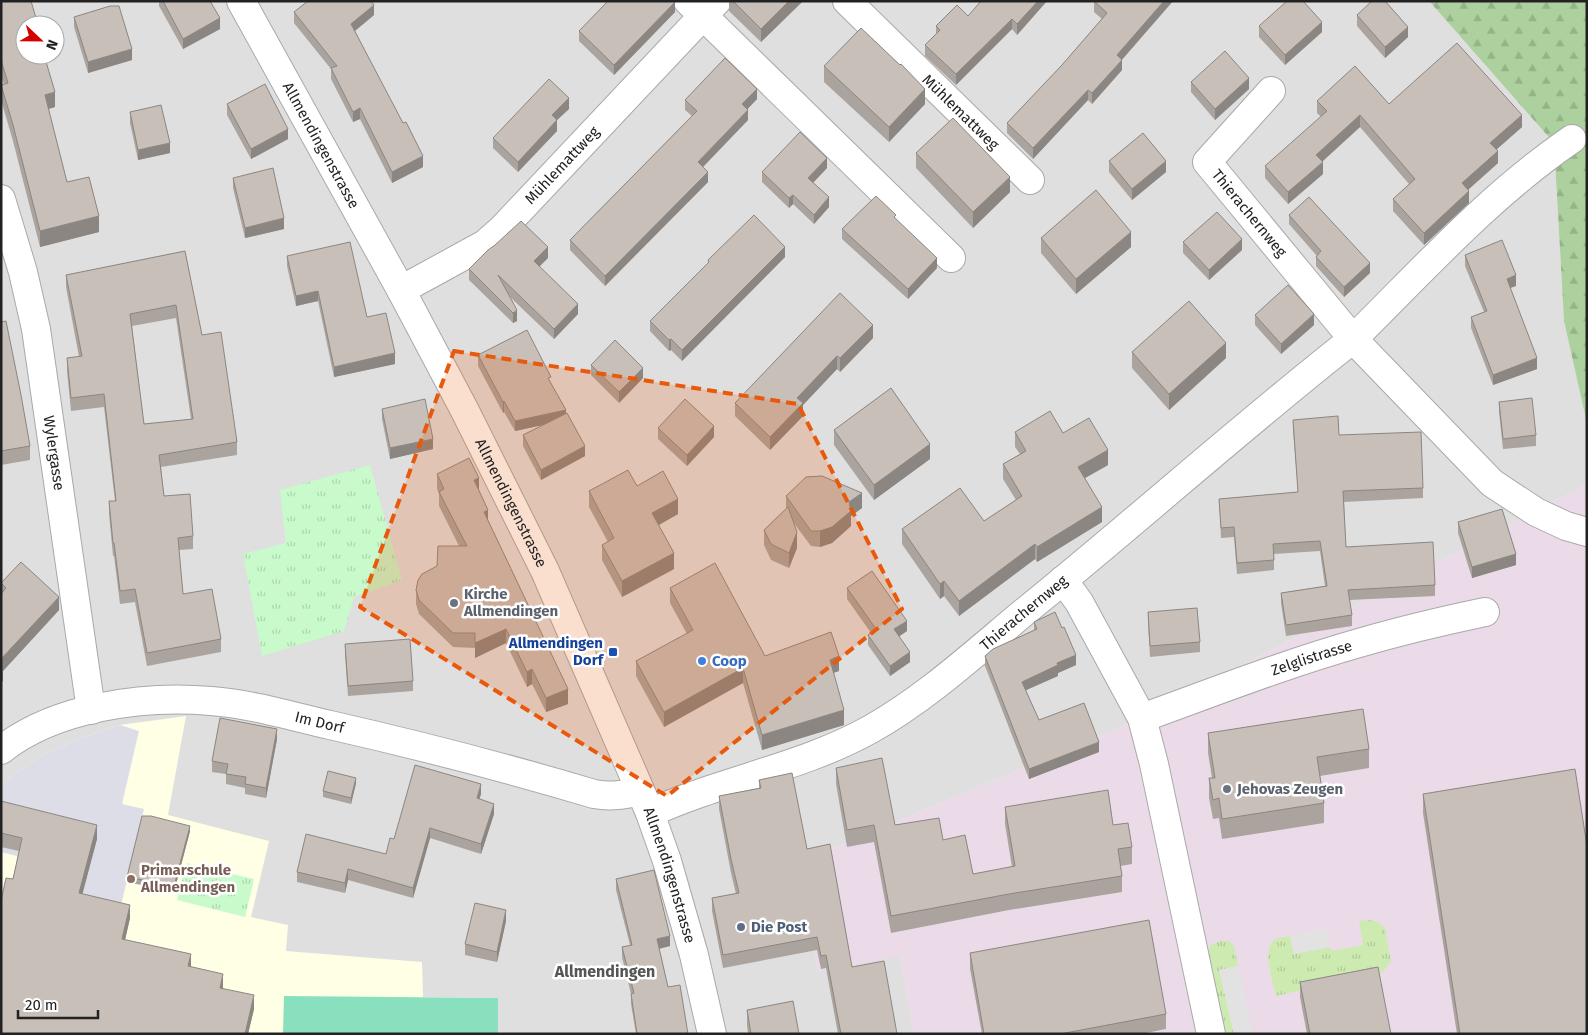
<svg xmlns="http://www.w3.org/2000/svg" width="1588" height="1035" font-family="'Fira Sans',sans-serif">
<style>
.residential{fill:#e0dfdf;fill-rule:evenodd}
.industrial{fill:#ebdbe8}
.education{fill:#ffffe5}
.grass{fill:url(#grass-tufts)}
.forest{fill:url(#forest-firs)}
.park{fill:url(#park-tufts)}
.pitch{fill:#88e0be}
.parking{fill:#e2e2e2}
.plaza{fill:#dddde8}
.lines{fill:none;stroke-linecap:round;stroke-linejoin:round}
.minor-casing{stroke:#a9a9a9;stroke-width:30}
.minor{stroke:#fff;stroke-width:28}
.wall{fill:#aba49e;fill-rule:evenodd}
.shaded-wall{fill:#8b8681}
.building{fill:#c7bfb8;stroke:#8b8681;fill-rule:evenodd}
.marked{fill:#e8590c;fill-opacity:0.2;stroke:#e8590c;stroke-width:4;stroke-dasharray:10 6;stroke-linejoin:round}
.worship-dot{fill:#6b7280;stroke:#fff;stroke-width:2}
.transit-dot{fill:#1a4fb4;stroke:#fff;stroke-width:2}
.shop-dot{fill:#3f7fe0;stroke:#fff;stroke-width:2}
.education-dot{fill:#8d6e63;stroke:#fff;stroke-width:2}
.service-dot{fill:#5c6f8a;stroke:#fff;stroke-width:2}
.labels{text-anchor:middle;stroke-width:5;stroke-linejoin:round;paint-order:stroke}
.street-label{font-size:15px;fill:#222;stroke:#fff}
.worship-label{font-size:15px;font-weight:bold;fill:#5b616d;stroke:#fff;text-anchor:start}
.transit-label{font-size:15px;font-weight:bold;fill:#164399;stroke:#fff;text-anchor:end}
.shop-label{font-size:15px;font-weight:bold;fill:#366cbe;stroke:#fff;text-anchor:start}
.education-label{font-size:15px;font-weight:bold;fill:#785e54;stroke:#fff;text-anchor:start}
.service-label{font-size:15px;font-weight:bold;fill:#4e5e75;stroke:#fff;text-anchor:start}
.neighbourhood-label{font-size:16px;font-weight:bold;fill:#555;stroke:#fff}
</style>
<defs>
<pattern id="grass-tufts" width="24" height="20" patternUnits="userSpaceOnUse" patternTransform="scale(1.25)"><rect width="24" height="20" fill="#cdebb0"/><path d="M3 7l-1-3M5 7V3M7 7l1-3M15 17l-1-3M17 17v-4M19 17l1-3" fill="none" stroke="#b0c997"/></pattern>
<pattern id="forest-firs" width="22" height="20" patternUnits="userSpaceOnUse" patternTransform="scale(1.25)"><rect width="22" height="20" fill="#add19e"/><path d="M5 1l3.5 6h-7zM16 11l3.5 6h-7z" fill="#95b388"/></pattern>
<pattern id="park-tufts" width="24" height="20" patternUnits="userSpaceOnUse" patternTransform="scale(1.25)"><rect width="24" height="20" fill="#c8facc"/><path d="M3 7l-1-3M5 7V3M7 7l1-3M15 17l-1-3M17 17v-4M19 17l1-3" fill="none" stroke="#acd6af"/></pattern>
</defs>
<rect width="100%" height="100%" fill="#f2efe9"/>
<!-- residential -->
<path class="residential" d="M1,1H1429L1554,143L1564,321L1587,424V484L1142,718L795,864L900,956L914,1034H1ZM25,25H55V55H25Z"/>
<!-- industrial -->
<polygon class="industrial" points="1587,484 1587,1034 914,1034 900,956 818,972 795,864 1142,718"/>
<!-- education -->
<polygon class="education" points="186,716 168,815 269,841 251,917 288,925 286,951 422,962 423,997 498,998 498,1034 1,1034 1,786 18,771 47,753 84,737 120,725"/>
<!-- grass -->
<g class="grass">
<path d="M1370,920L1379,923L1385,928L1391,961L1383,972L1276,996C1273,982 1259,945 1278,938C1281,937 1286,937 1290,936L1294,954L1330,947L1331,951L1363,945L1359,921Z"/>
<polygon points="1220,941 1229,941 1234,946 1238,966 1219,970 1234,1034 1225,1034 1207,954 1211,945"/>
</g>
<!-- forest -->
<polygon class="forest" points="1429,1 1587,1 1587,424 1564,321 1554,143"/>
<!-- park -->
<g class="park">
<polygon points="370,465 402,580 354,597 344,631 262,656 243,554 286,543 280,490"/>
<polygon points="186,863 254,879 245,917 177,900"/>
</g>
<!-- pitch -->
<polygon class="pitch" points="284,996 498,998 498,1034 283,1034"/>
<!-- parking -->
<g class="parking">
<polygon points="1326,928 1330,947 1294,954 1290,936"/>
<polygon points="1238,966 1253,1034 1234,1034 1219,970"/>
</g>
<!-- plaza -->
<polygon class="plaza" points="120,725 139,731 122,804 144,809 106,968 21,857 1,852 1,786 18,771 47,753 84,737"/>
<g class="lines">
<!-- minor casing -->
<g class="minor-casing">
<g id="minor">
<path id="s1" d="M241,1L401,290L464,409L545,571L650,813L667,861L694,955L712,1034"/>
<polyline points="688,1 951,258"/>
<path id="s2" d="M847,1L1030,180"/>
<path id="s3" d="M1271,91L1207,162L1353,339C1424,269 1490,195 1572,139"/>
<path id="s4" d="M1,199L23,272L36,329L91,710"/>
<path id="s5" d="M401,290L485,244L502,229L717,1"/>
<polyline points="1063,580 1079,602 1142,718 1154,764 1211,1034"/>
<path id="s6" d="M1142,718C1214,692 1285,664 1359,643C1400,631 1442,621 1485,612"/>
<path id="s7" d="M1,750C55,707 144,695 211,701C251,704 291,716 330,725C418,745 507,768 594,794C611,797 624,795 640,791"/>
<path id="s8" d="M650,813C722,780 801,768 871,729C928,697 978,650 1028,609C1138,520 1242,426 1353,339L1492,483L1536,512L1566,526L1587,532"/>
</g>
</g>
<!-- minor -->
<use href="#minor" class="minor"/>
</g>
<!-- wall -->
<g class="wall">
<polygon points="1,1 25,25 55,107 48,109 67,182 99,232 40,247 13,141 1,100 1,85 4,84 1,76"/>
<polygon points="159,1 210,1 220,29 183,49 159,6"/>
<polygon points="729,1 802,1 802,2 761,42 729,11"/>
<polygon points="1047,1 1017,35 1012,29 956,85 925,56 925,45 936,34 936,26 968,16"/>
<polygon points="1094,1 1173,1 1122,60 1122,70 1092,104 1088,100 1033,159 1007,133 1007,123 1062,65 1102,19 1094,12"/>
<polygon points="294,12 374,15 355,31 423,167 392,183 360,119 353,122 331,79 331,69 294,23"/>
<polygon points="675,12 614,75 579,41 579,31"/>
<polygon points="1357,15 1408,37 1385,58 1357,26"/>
<polygon points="74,17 132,60 88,73 74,27"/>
<polygon points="1259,26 1322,32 1285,65 1259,37"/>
<polygon points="824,66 925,104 889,142 824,82"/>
<polygon points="1191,82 1249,89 1215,120 1191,92"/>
<polygon points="757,99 747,109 748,120 703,167 708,182 605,286 570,250 570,240 692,116 685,110 685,100"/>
<polygon points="1317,101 1389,104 1522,127 1496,150 1498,163 1468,190 1469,203 1424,245 1393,211 1393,199 1409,184 1360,127 1322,162 1323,174 1288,204 1265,178 1265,166 1321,117 1317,113"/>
<polygon points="227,104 288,139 251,159 227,115"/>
<polygon points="569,109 557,120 557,131 518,172 493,148 493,138"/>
<polygon points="130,112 170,153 138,160 130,123"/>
<polygon points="916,153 1010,192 973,228 916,168"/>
<polygon points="1109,161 1166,172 1132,200 1109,172"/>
<polygon points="827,168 813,183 829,207 814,224 793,204 789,208 762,182 762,172"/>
<polygon points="233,178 284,229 245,238 233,188"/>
<polygon points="1289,215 1370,273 1344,297 1316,266 1316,257 1317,256 1289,224"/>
<polygon points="842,229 937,268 908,299 842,239"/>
<polygon points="1041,238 1131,247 1076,294 1041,253"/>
<polygon points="1183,242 1242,250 1209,280 1183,253"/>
<path d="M185,251L202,335L237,442V455L161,467L164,496L193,536V549L179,550L183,594L221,639V652L147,666L135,602L120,604L114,556H113L109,514V501H115L104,407L71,411L67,371V358L79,357L66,287V275ZM176,318L191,419L144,424L132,326Z"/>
<polygon points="1465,255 1516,286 1510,288 1537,369 1493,385 1471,328 1471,317 1484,312 1465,266"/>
<polygon points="287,256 367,317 395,364 334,377 318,301 296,306 287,266"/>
<polygon points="785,257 682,361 671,350 669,351 650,331 650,321 708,263 708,260"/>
<polygon points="548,258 539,266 578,314 554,339 509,296 517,321 513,323 469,280 469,269"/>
<polygon points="1255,315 1314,325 1281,354 1255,325"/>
<polygon points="1,322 30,446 30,460 1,465"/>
<polygon points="873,338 840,372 837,369 803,405 803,416 770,450 735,416 735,403"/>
<polygon points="1132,352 1226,358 1169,410 1132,368"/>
<polygon points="478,355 551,383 585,456 541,480 523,446 523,435 543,425 515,431 504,412 503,413 478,366"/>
<polygon points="591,365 643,378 619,403 591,375"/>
<polygon points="1499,402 1536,435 1536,446 1503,449 1499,412"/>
<polygon points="382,409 433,449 390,459 382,419"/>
<polygon points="1293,420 1339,435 1423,488 1423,498 1344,502 1346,547 1435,585 1435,596 1349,600 1352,615 1352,626 1286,636 1281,603 1281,593 1325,586 1320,551 1274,554 1274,570 1237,574 1234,537 1221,538 1219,499 1298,492 1293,430"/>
<polygon points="658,428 714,437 687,466 658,439"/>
<polygon points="834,430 930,459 874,500 834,445"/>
<polygon points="1015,432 1063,433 1108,465 1085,478 1102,522 1037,562 1035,559 959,616 944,596 940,599 902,544 902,529 984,521 1016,500 1003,479 1003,464 1020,454 1015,447"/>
<polygon points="437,474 479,490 488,521 568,704 546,712 532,684 527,687 506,643 475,658 475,648 453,647 419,614 416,604 416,590 437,566 459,546 439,506 439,494 437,489"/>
<polygon points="637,486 678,514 658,525 674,569 622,597 602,560 602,545 608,542 589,507 589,491"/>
<polygon points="786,496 862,508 851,516 851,526 832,543 820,547 811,546 793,522 797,548 789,568 771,560 764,545 764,530 786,509"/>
<polygon points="1458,522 1516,565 1472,578 1458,533"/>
<polygon points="1,583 59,610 3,671 3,681 1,682"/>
<polygon points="670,588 765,656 839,671 833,673 844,725 762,750 743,683 664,727 636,676 636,661 687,634 670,603"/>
<polygon points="847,588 907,631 899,636 910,662 890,676 868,645 868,635 871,633 847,599"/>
<polygon points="1148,612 1200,642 1200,652 1150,657 1148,623"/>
<polygon points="1034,622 1076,665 1058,673 1058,676 1025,690 1039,720 1099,752 1029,779 985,666 985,656 1034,630"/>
<polygon points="345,644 413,681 413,691 348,696 345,655"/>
<polygon points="1208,733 1369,749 1369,768 1320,776 1324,803 1324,823 1222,839 1219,818 1213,819 1209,798 1209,778 1212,778 1208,753"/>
<polygon points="277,739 266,798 245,794 245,788 226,784 226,774 212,772 212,761"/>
<polygon points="836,768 895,825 943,840 973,874 1012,867 1005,824 1005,807 1113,825 1132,847 1132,864 1120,866 1122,876 1122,892 1009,910 891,933 874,842 847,847 836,784"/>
<polygon points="759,780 807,849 852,967 897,1034 838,1034 826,968 821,969 817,950 723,968 712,911 712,898 736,894 731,873 719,809 719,796 759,788"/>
<polygon points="356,783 351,804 323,797 323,791"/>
<polygon points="481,794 479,799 494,814 481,854 430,838 413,898 348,880 345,893 297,882 297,872 386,854 394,839"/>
<polygon points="1423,794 1587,1034 1457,1034 1423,813"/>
<polygon points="1,801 97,839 82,894 130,918 125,940 191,967 254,1009 248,1034 1,1034 13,879 19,851 1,847"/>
<polygon points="190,831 174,892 127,882 127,877"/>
<polygon points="616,879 670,946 659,949 668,987 688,1034 636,1034 631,1004 631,994 622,957 622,947 630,945 616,890"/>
<polygon points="506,921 497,962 465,955 465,944"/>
<polygon points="970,953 1166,1014 1166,1029 1141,1034 982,1034 970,969"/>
<polygon points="1300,982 1391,1034 1307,1034 1300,997"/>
<polygon points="747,1010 799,1034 748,1034 747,1025"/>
</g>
<!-- shaded-wall -->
<g class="shaded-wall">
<polygon points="789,1 802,2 761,42 761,29"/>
<polygon points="1038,1 1047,1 1017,35 1017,24"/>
<polygon points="1164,1 1173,1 1117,65 1117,55"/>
<polygon points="675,2 675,12 614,75 614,65"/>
<polygon points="374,5 374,15 351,34 351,24"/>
<polygon points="220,18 220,29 183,49 183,39"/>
<polygon points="1012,19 1012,29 956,85 956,74"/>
<polygon points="1322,22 1322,32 1285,65 1285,55"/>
<polygon points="1408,27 1408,37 1385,58 1385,47"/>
<polygon points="132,49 132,60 88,73 88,62"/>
<polygon points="1122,60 1122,70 1092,104 1092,93"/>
<polygon points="1249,78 1249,89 1215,120 1215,109"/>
<polygon points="757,89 757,99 742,115 742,104"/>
<polygon points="925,89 925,104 889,142 889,127"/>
<polygon points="1088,90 1088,100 1033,159 1033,148"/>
<polygon points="55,92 55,107 45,110 45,95"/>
<polygon points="569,98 569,109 557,120 557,131 518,172 518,162 552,115"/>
<polygon points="360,108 360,119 353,122 353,112"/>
<polygon points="748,110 748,120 698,172 698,162"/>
<polygon points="1360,115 1360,127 1316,167 1316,155"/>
<polygon points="1522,115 1522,127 1490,155 1490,143"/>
<polygon points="288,129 288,139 251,159 251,149"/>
<polygon points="170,143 170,153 138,160 138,150"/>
<polygon points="1498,151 1498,163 1462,195 1462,183"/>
<polygon points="423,156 423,167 392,183 392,172"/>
<polygon points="827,158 827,168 808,188 808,178"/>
<polygon points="1166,161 1166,172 1132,200 1132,189"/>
<polygon points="1323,162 1323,174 1288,204 1288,192"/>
<polygon points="708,172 708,182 605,286 605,276"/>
<polygon points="1010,177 1010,192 973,228 973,212"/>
<polygon points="1469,191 1469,203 1424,245 1424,233"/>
<polygon points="793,195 793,204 789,208 789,198"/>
<polygon points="829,197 829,207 814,224 814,215"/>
<polygon points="99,216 99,232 40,247 40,231"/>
<polygon points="284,218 284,229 245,238 245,228"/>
<polygon points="1131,232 1131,247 1076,294 1076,279"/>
<polygon points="1242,239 1242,250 1209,280 1209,270"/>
<polygon points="548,247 548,258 534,272 534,261"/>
<polygon points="785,247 785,257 682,361 682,350"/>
<polygon points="937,258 937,268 908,299 908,289"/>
<polygon points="1370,263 1370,273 1344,297 1344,287"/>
<polygon points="1516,275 1516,286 1507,289 1507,279"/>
<polygon points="318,291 318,301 296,306 296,296"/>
<polygon points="578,304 578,314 554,339 554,329"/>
<polygon points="517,310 517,321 513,323 513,313"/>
<polygon points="1314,314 1314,325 1281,354 1281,344"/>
<polygon points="873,325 873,338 840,372 840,358"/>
<polygon points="671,339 671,350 669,351 669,340"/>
<polygon points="1226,343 1226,358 1169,410 1169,394"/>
<polygon points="395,353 395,364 334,377 334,367"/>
<polygon points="837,356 837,369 803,405 803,416 770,450 770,437 797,398"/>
<polygon points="1537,358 1537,369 1493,385 1493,375"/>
<polygon points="643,368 643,378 619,403 619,392"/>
<polygon points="504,401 504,412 503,413 503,402"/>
<polygon points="566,410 566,420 515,431 515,421"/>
<polygon points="714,426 714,437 687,466 687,455"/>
<polygon points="433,439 433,449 390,459 390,448"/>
<polygon points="930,444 930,459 874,500 874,485"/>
<polygon points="585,446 585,456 541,480 541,470"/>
<polygon points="1108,450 1108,465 1078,482 1078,467"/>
<polygon points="479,478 479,492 474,480"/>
<polygon points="862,493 862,508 851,516 851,526 832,543 820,547 820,531 849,502"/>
<polygon points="678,499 678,514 652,529 652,513"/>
<polygon points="1102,507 1102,522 1037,562 1037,547"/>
<polygon points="488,510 488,525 484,512"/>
<polygon points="797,532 797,548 789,568 789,553"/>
<polygon points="1035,544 1035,559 959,616 959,601"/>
<polygon points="674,553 674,569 622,597 622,581"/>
<polygon points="1516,554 1516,565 1472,578 1472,567"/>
<polygon points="944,581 944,596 940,599 940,584"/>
<polygon points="59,597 59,610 3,671 3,681 1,682 1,659"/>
<polygon points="907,621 907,631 894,640 894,629"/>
<polygon points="506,629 506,643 475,658 475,643"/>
<polygon points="910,652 910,662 890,676 890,666"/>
<polygon points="1076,655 1076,665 1058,673 1058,676 1022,692 1022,682 1057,663"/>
<polygon points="839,656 839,671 830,674 830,660"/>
<polygon points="743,668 743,683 664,727 664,712"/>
<polygon points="532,669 532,684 527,687 527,672"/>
<polygon points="568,689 568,704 546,712 546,698"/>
<polygon points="844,710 844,725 762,750 762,735"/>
<polygon points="277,729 277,739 266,798 266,788"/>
<polygon points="1099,742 1099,752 1029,779 1029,769"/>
<polygon points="356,778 356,783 351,804 351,798"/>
<polygon points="481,784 481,794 477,808 477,798"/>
<polygon points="494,804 494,814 481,854 481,844"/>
<polygon points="97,825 97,839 79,907 79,893"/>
<polygon points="190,826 190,831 174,892 174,886"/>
<polygon points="430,828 430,838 413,898 413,888"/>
<polygon points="348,869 348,880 345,893 345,883"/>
<polygon points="130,905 130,918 122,953 122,939"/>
<polygon points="506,910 506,921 497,962 497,952"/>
<polygon points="670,936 670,946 657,949 657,939"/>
<polygon points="191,954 191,968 188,966"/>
<polygon points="223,974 223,988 220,1001 220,988"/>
<polygon points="254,995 254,1009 248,1034 245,1034"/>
</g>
<!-- building -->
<g class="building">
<polygon points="1,1 31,1 38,25 25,25 25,55 44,55 55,92 45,95 67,182 89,177 99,216 40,231 13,125 1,85 8,83 1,60"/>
<polygon points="163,1 210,1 220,18 183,39"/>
<polygon points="308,1 371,1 374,5 351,24 403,123 406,122 423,156 392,172 360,108 353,112 331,68 337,66 294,12"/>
<polygon points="608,1 674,1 675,2 614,65 579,31"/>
<polygon points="733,1 789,1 761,29"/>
<polygon points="981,1 1038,1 1017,24 1012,19 956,74 925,45 940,30 936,26 957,5 968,16"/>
<polygon points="1164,1 1117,55 1122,60 1092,93 1088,90 1033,148 1007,123 1062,65 1107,13 1094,1"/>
<polygon points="1287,1 1303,1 1322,22 1285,55 1259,26"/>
<polygon points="1372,1 1385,1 1408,27 1385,47 1357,15"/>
<polygon points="110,6 119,6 132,49 88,62 74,17"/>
<polygon points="861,28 900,65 901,64 925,89 889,127 824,66"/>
<polygon points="1457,43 1522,115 1490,143 1498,151 1462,183 1469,191 1424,233 1393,199 1415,179 1360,115 1316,155 1323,162 1288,192 1265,166 1327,111 1317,101 1355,66 1389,104"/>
<polygon points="1225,51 1249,78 1215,109 1191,82"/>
<polygon points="725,58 757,89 742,104 748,110 698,162 708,172 605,276 570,240 697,111 685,100"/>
<polygon points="549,79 569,98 552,115 557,120 518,162 493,138"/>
<polygon points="265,84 288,129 251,149 227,104"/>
<polygon points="161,105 170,143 138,150 130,112"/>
<polygon points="953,118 1010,177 973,212 916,153"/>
<polygon points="800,132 827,158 808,178 829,197 814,215 793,195 789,198 762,172"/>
<polygon points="1143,133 1166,161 1132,189 1109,161"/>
<polygon points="273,168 284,218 245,228 233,178"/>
<polygon points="1096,190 1131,232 1076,279 1041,238"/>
<polygon points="876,196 896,215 894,217 937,258 908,289 842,229"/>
<polygon points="1309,197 1370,263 1344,287 1316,257 1321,251 1289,215"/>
<polygon points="1217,212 1242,239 1209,270 1183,242"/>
<polygon points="754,215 785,247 682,350 671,339 669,340 650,321 709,262 708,260"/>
<polygon points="521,221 548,247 534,261 578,304 554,329 498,275 517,310 513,313 469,269 488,250 495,245"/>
<polygon points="1502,240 1516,275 1507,279 1537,358 1493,375 1471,317 1487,311 1465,255"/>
<polygon points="350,242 367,317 386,313 395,353 334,367 318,291 296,296 287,256"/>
<path d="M185,251L202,335L221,332L237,442L159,455L164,496L190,494L193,536L178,538L183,594L212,589L221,639L147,653L135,589L120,591L114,543H113L109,501H116L104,394L71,398L67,358L82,356L66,275ZM176,305L193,419L144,424L130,314Z"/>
<polygon points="1288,285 1314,314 1281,344 1255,315"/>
<polygon points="840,293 873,325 840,358 837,356 797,398 803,403 770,437 735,403"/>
<polygon points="1189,301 1226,343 1169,394 1132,352"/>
<polygon points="6,321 21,395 30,446 1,451 1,322"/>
<polygon points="527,330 551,377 548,378 566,410 515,421 504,401 503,402 478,355"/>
<polygon points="615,340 643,368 619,392 591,365"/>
<polygon points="891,388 930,444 874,485 834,430"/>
<polygon points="1532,398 1536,435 1503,439 1499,402"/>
<polygon points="425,399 433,439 390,448 382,409"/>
<polygon points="685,399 714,426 687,455 658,428"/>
<polygon points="1050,411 1063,433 1089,418 1108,450 1078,467 1102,507 1037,547 1035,544 959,601 944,581 940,584 902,529 960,488 984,521 1022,496 1003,464 1026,451 1015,432"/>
<polygon points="567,413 585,446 541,470 523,435"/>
<polygon points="1338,416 1339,435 1421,432 1423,488 1343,491 1346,547 1433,542 1435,585 1348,590 1352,615 1286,625 1281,593 1327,586 1320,541 1273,544 1274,560 1237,563 1234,527 1221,528 1219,499 1298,492 1293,420"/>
<polygon points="469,458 479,478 474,480 488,510 484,512 568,689 546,698 532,669 527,672 506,629 475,643 475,633 453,633 419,600 416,590 418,580 422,574 437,566 438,546 467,546 439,492 444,489 437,474"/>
<polygon points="628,470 637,486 663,471 678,499 652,513 674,553 622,581 602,545 614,538 589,491"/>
<polygon points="822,476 862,493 849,502 851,511 832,527 820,531 811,531 786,496 806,477"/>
<polygon points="788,507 797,532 789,553 771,544 764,530"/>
<polygon points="1502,509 1516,554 1472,567 1458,522"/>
<polygon points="21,562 59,597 1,659 1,594 6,588 1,583"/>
<polygon points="715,563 765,656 831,632 839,656 830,660 844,710 762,735 743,668 664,712 636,661 693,630 670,588"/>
<polygon points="872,571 907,621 894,629 910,652 890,666 868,635 876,629 847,588"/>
<polygon points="1197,608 1200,642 1150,646 1148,612"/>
<polygon points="1055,612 1062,628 1064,627 1076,655 1057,663 1058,665 1022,682 1039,720 1084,703 1099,742 1029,769 985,656 993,649 1037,629 1034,622"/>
<polygon points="410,639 413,681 348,686 345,644"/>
<polygon points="1363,709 1369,749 1317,757 1324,803 1222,819 1219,798 1213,800 1209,778 1215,778 1208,733"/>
<polygon points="220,718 277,729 266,788 245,784 246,777 226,774 228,764 212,761"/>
<polygon points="882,758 895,825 939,818 943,840 965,835 973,874 1015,866 1005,807 1108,790 1113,825 1128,823 1132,847 1118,849 1122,876 1009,894 891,916 874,825 847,830 836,768"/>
<polygon points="415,765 481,784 477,798 494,804 481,844 430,828 413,888 348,869 345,883 297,872 306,834 386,854 390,838 394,839"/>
<polygon points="1575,769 1587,846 1587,1034 1460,1034 1423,794"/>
<polygon points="328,771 356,778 351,798 323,791"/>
<polygon points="792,773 807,849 830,844 852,967 884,961 897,1034 841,1034 826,955 821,956 817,937 723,955 712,898 739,893 731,859 719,796 761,788 759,780"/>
<polygon points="1,801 97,825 79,893 130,905 122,939 191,954 188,966 223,974 220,988 254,995 245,1034 1,1034 1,901 6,878 13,879 22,838 1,833"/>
<polygon points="142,816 151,816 190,826 174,886 127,877"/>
<polygon points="654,870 670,936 657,939 668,987 680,985 688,1034 637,1034 631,994 634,993 622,947 632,945 616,879"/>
<polygon points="475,903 506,910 497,952 465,944"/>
<polygon points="1149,920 1166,1014 1060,1034 984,1034 970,953"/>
<polygon points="1378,967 1391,1034 1310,1034 1300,982"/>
<polygon points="793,1001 799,1034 751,1034 747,1010"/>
</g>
<!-- marked area -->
<path class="marked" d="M454,351L798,404L902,609L667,796L360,607Z"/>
<!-- markers -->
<g class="worship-dot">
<circle cx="454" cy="603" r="5"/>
<circle cx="1227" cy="789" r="5"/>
</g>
<rect class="transit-dot" x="608" y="647" width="10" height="10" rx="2.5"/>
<circle class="shop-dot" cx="702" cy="661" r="5"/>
<circle class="education-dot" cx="131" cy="879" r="5"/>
<circle class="service-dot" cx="741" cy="927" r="5"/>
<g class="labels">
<!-- street labels -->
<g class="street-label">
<text dy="5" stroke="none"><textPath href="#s2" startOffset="159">Mühlemattweg</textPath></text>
<text dy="5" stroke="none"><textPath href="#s1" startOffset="165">Allmendingenstrasse</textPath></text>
<text dy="5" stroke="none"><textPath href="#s5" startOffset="206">Mühlemattweg</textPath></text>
<text dy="5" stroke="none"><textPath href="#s3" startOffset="162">Thierachernweg</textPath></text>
<text dy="5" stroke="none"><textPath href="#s4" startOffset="260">Wylergasse</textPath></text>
<text dy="5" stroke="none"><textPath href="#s1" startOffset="570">Allmendingenstrasse</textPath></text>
<text dy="5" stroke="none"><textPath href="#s8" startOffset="429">Thierachernweg</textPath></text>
<text dy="5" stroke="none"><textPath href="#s6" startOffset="180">Zelglistrasse</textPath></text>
<text dy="5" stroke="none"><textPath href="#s7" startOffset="331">Im Dorf</textPath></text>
<text dy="5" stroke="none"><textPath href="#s1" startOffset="975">Allmendingenstrasse</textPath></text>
</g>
<!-- worship labels -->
<g class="worship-label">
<text x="464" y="599">Kirche<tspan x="464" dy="17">Allmendingen</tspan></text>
<text x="1237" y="794">Jehovas Zeugen</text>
</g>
<!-- transit labels -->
<g class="transit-label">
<text x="603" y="648">Allmendingen<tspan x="603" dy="17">Dorf</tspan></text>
</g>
<!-- shop labels -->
<g class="shop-label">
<text x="712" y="666">Coop</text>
</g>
<!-- education labels -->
<g class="education-label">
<text x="141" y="875">Primarschule<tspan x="141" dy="17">Allmendingen</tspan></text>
</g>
<!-- service labels -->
<g class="service-label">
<text x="751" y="932">Die Post</text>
</g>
<!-- neighbourhood labels -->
<g class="neighbourhood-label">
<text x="605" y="977">Allmendingen</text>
</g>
</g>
<!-- border -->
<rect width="1588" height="1035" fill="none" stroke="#222222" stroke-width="5"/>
<!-- north arrow -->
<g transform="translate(40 40) rotate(112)"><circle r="24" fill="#ffffff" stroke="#a7a7a7"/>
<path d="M0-4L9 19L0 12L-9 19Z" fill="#d40000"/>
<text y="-8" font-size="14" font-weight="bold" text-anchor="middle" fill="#222222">N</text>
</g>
<!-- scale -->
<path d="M18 1010v8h80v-8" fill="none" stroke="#222222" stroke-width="2.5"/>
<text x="25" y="1010" font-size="15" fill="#222222" stroke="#ffffff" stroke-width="4" paint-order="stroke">20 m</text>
</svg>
